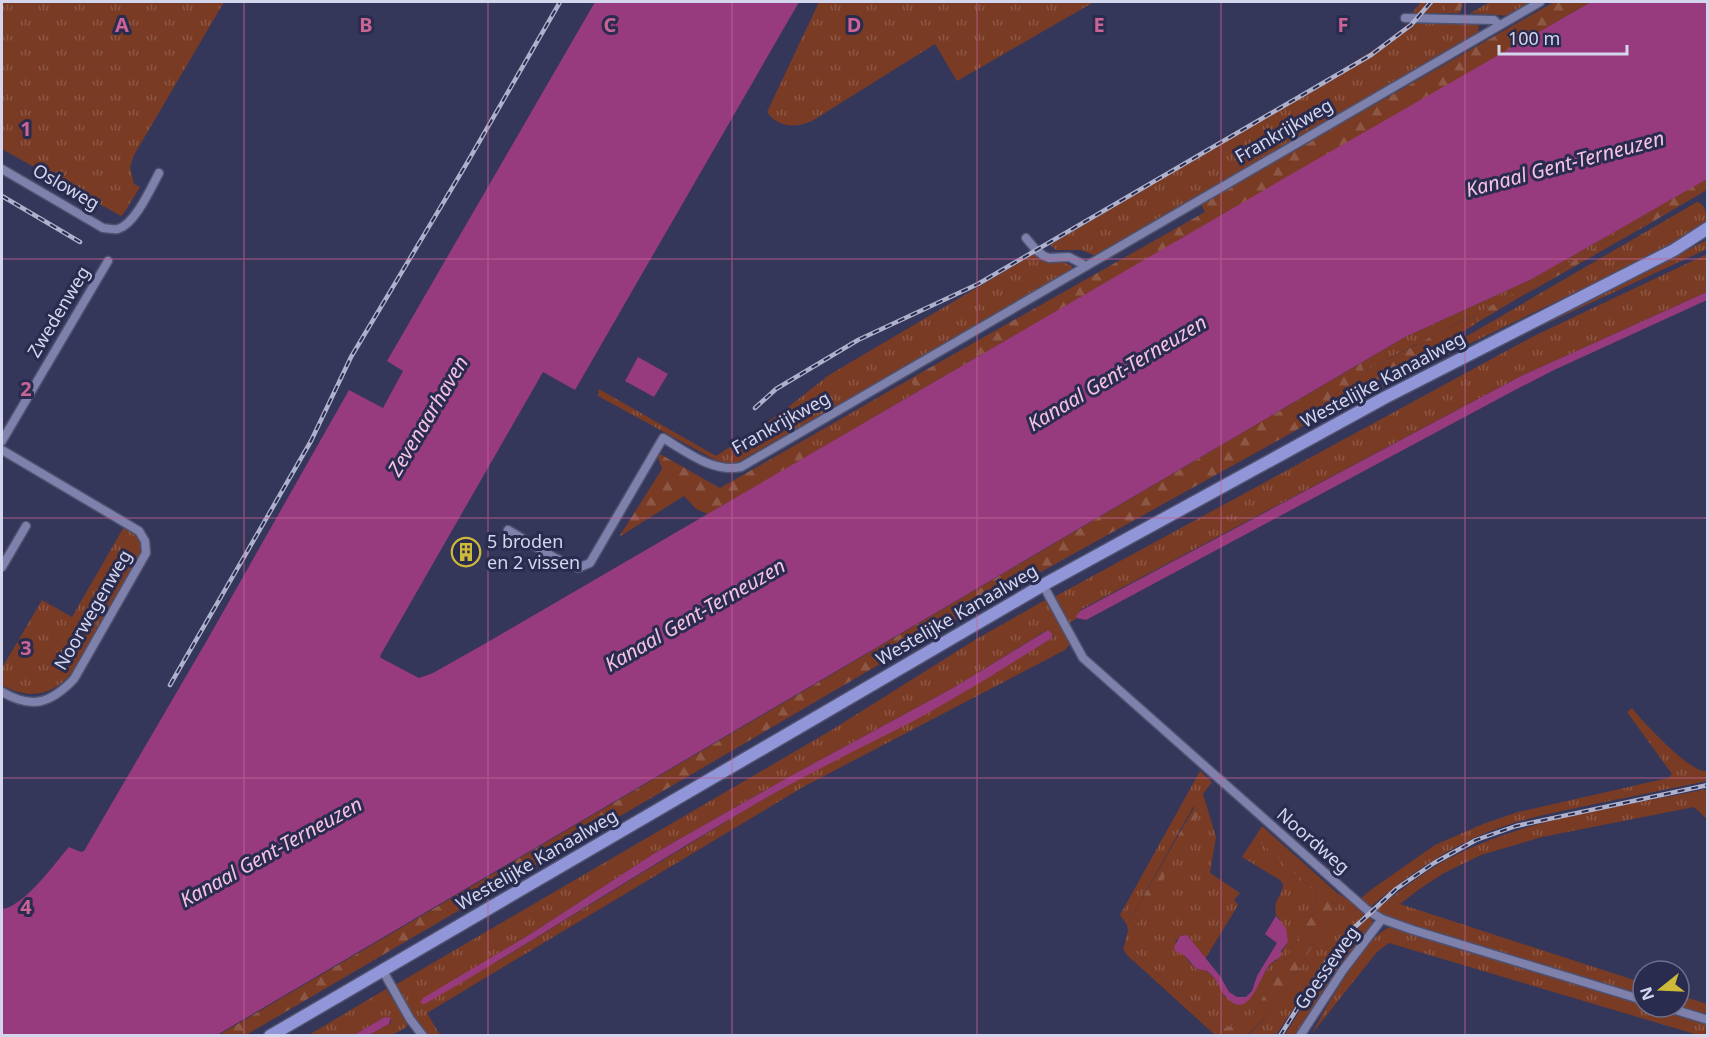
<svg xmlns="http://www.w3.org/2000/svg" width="1709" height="1037" font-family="'Noto Sans',sans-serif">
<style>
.grass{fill:url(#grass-tufts);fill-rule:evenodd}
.forest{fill:url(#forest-firs)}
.water{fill:#983a7e}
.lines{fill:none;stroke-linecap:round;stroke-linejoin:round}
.street-casing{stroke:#4f516f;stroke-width:11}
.primary-casing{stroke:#4f516f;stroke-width:15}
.street{stroke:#7d81ab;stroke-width:8}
.primary{stroke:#9096d7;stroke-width:12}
.rail-casing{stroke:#aeb1cb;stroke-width:4.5}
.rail{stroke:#2a2c4f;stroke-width:2;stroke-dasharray:7;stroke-linecap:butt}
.grid{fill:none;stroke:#c96495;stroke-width:1.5;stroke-opacity:0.55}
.labels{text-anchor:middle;stroke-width:6;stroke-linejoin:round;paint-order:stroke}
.street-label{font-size:18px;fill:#d3d6ed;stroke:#2a2c4f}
.poi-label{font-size:18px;fill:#d3d6ed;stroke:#2a2c4f;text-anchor:start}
.water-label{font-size:20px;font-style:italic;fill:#f5c2e3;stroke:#2a2c4f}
.grid-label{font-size:20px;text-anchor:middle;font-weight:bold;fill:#c96495;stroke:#2a2c4f;stroke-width:6;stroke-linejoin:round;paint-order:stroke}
</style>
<defs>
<pattern id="grass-tufts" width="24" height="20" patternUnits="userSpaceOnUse" patternTransform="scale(1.5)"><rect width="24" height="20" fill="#7a3b24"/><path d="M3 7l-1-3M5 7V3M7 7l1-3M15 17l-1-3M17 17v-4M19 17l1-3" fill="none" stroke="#8c5744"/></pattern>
<pattern id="forest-firs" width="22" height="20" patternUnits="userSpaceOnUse" patternTransform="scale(1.5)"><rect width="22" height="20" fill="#7a3b24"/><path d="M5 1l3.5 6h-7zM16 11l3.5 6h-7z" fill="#8c5744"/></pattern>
</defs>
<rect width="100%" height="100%" fill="#34365a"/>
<!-- grass -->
<g class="grass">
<polygon points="2,2 224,2 134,155 130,167 134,184 140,187 124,213 121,216 2,149"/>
<path d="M819,2H1094L957,81L935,44L812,121C796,128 778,128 767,112Z"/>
<polygon points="1421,2 1427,2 1420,12 1429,2 1447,2 1444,13 1412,13"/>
<polygon points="1490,2 1533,2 1511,16 1470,13"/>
<polygon points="1436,23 1479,24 1478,32 1096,256 1081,250 1056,250 1050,245 1274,112 1383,44 1408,24"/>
<path d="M1697,202C1706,204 1707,216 1707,224L1668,247L1371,392Z"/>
<polygon points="1659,206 1664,215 1661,217 1657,211 1531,286 1533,290 1527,293 1524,289 1474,315 1478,322 1474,325 1469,317 1422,342 1427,352 1423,354 1417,344 1364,371 1361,363 1405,337 1532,279"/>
<polygon points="1707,240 1707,249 1526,333"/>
<polygon points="1034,254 1042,260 1058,260 1072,266 1072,272 738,462 730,465 721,463 598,396 599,389 716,456 778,415 829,375"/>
<polygon points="1707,254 1707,292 1521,376 1080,610 1077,616 1077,618 1068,624 1054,597 1534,336"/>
<polygon points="910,379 917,392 806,457 799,443"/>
<path d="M125,525L137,532L144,548C131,571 118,594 105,617C92,641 79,674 54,688C37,698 18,694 2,685V668L42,600L72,617Z"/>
<path d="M1047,599L1069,639L1070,644L1065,650L803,787L427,1013L438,1032L442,1035H426L395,985L830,731L978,638ZM1047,630L1053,636L1052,638L940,706L813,771L745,810L500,960L421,1000L529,935L655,853L787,778L953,688Z"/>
<path d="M1632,708C1643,722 1691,774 1707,771V781C1670,789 1633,796 1595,804C1552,813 1508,821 1468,841C1431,859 1400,882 1369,908L1359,900L1372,889L1435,845L1483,824L1518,812L1668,778L1672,774L1627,712Z"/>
<path d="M1200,771L1212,782L1203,794L1216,837L1210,873L1240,893L1234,900L1238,905L1205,959L1187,935L1180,936L1175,942L1190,963L1198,970H1205L1216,979L1225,997L1245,1003L1271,963L1276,961L1288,942L1279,918L1276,916C1273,897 1282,899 1283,884L1280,880L1242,857L1255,837L1313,890L1317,896L1314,912L1250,1019L1225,1028H1220L1125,943L1128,931L1135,927L1200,810L1193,807L1127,925L1120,915Z"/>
<path d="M1707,789V819L1694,807L1542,837L1481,855L1444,873L1418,890L1400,904L1643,983V998L1404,924L1375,911C1398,892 1421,874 1446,860C1526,817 1620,807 1707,789Z"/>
<polygon points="1336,892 1366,912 1333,950 1276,1035 1247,1036 1275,1008 1335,909 1337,900"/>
<polygon points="1369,916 1373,923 1371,928 1298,1035 1284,1036 1336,953"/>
<path d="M1394,926L1643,1004V1007H1654L1708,1024L1707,1035H1698L1389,943L1377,952L1310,1036C1325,1011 1367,930 1394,926Z"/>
<polygon points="386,989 407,1022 407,1027 392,1035 369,1035 391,1023 391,1019 385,1017 354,1035 307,1036"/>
<polygon points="1679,995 1707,1004 1707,1018 1679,1007"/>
</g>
<!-- forest -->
<g class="forest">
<polygon points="1447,2 1463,2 1460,13 1444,13"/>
<polygon points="1554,2 1591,2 917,392 910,379 1205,212 1201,204"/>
<polygon points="1707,179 1707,190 1664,215 1659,206"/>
<polygon points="1657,211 1661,217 1533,290 1531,286"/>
<polygon points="1524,289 1527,293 1478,322 1474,314"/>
<polygon points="1470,317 1474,325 1427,352 1421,342"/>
<polygon points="1418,344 1423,354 1293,432 974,609 246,1035 217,1036 1361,363 1364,371"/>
<polygon points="799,443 806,457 708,514 696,509 684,496 619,537 662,469 658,457 660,454 720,488"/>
<polygon points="1195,806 1201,811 1135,927 1128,931 1127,925"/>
<polygon points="1262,826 1336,892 1337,900 1335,909 1275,1008 1247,1035 1215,1035 1127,955 1123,949 1125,943 1220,1028 1225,1028 1250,1019 1314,912 1317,896 1313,890 1255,837"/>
</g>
<!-- water -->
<g class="water">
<path d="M595,2H799L575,390L543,372L380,656L381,658L419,678L433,673L486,643L1295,172L1591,2H1707V179L1532,279L1405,337L217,1035H2V905L4,909C27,903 53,865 69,847L81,852L84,851L206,642L349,390L383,408L403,371L387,361Z"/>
<polygon points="1707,292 1707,300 1554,370 1515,390 1086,620 1077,618 1076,616 1080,611 1521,376"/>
<polygon points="638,357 668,374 654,397 625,381"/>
<path d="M1048,630L1052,634V638C1001,670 949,703 896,730C846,755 796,780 747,809C639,872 534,941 425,1004L420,1003L423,998L529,935L655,853L787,778L953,688Z"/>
<path d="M1276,916L1286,928L1288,942L1281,951V956C1278,959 1273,961 1270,964C1260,975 1250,1021 1228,999C1217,989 1221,980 1205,970C1193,971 1193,963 1185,956C1182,954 1178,952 1175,951L1174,947L1180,936L1187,935L1220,976L1229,992L1237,997H1246L1252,991L1257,976L1277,943L1265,934Z"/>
<polygon points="385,1017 391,1018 389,1024 369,1035 354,1035"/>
</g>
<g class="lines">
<!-- street casing -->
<g class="street-casing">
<g id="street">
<polyline points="1405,18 1494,20 1499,25"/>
<path d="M2,169L103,228C107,228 114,230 118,229C135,224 151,188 159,173"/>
<polyline points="1026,238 1036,250 1044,256 1049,258 1069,257 1086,266"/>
<polyline points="2,441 108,261"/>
<path d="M2,450L139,531L145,541L146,553L74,679C50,704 32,709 2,692"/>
<path d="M508,530L555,558L578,568L590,563L663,438C687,452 713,473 741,467L1540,2"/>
<polyline points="2,567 26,526"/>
<polyline points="1043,585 1083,658 1367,910 1382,919 1413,930 1643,1000"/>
<polyline points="383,971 410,1019 423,1036"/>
<polyline points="1666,1007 1708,1020"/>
<polyline points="1300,1036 1343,970 1382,919"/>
</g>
</g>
<!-- primary casing -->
<g class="primary-casing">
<polyline id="primary" points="270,1036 1043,585 1386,397 1674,250 1708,228"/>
</g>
<!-- street -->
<use href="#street" class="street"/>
<!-- primary -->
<use href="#primary" class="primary"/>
<!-- rail casing -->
<g class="rail-casing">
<g id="rail">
<polyline points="2,196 80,242"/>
<polyline points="755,408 776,389 858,340 978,284 1371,55 1411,25 1431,2"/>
<polyline points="170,685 311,441 351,357 467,163 560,2"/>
<polyline points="1280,1036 1324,965 1355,927 1396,889 1434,863 1476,840 1516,826 1708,785"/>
</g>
</g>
<!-- rail -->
<use href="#rail" class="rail"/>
</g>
<!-- grid -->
<path class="grid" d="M244,2V1036M488,2V1036M732,2V1036M977,2V1036M1221,2V1036M1465,2V1036M2,259H1708M2,518H1708M2,778H1708"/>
<!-- icons -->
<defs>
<g id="building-ring" transform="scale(1.5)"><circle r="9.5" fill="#2a2c4f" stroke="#ceb938" stroke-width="1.5"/><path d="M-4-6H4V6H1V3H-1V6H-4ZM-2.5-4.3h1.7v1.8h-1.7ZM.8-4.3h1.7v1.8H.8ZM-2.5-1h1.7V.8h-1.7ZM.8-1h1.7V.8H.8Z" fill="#ceb938"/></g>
</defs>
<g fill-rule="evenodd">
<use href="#building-ring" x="466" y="552"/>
</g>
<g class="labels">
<!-- street labels -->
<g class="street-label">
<text transform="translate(1284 131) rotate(-30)" y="6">Frankrijkweg</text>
<text transform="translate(66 187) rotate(30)" y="6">Osloweg</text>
<text transform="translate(59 312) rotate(-59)" y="6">Zwedenweg</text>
<text transform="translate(1383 380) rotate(-28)" y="6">Westelijke Kanaalweg</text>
<text transform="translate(781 423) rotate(-29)" y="6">Frankrijkweg</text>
<text transform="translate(93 610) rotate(-60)" y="6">Noorwegenweg</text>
<text transform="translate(957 615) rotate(-30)" y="6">Westelijke Kanaalweg</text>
<text transform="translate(1313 841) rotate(41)" y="6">Noordweg</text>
<text transform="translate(537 860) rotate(-30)" y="6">Westelijke Kanaalweg</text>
<text transform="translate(1327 968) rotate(-55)" y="6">Goesseweg</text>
</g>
<!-- poi labels -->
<g class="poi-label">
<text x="487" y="548">5 broden<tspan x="487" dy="21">en 2 vissen</tspan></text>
</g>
<!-- water labels -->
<g class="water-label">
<text transform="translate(1565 164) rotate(-15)" y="7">Kanaal Gent-Terneuzen</text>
<text transform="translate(1117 373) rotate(-31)" y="7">Kanaal Gent-Terneuzen</text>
<text transform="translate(428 416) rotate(-59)" y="7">Zevenaarhaven</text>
<text transform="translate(695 615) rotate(-30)" y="7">Kanaal Gent-Terneuzen</text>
<text transform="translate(271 852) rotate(-29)" y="7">Kanaal Gent-Terneuzen</text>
</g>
</g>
<g class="grid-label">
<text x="122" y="32">A</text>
<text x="366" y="32">B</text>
<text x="610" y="32">C</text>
<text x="854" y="32">D</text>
<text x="1099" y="32">E</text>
<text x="1343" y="32">F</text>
<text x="26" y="136">1</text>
<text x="26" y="396">2</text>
<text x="26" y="655">3</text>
<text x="26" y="914">4</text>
</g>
<!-- border -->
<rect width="1709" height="1037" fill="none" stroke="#d3d6ed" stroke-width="6"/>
<!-- north arrow -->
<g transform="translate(1661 989) rotate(252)"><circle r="28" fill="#2a2c4f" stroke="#6e708e" stroke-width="1.5"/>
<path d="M0-4.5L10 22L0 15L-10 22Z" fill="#ceb938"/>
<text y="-9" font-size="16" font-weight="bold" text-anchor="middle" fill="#d3d6ed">N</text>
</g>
<!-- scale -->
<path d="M1499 45v9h128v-9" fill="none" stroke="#d3d6ed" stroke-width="3"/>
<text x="1508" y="45" font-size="18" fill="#d3d6ed" stroke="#2a2c4f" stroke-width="4.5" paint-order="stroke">100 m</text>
</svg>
